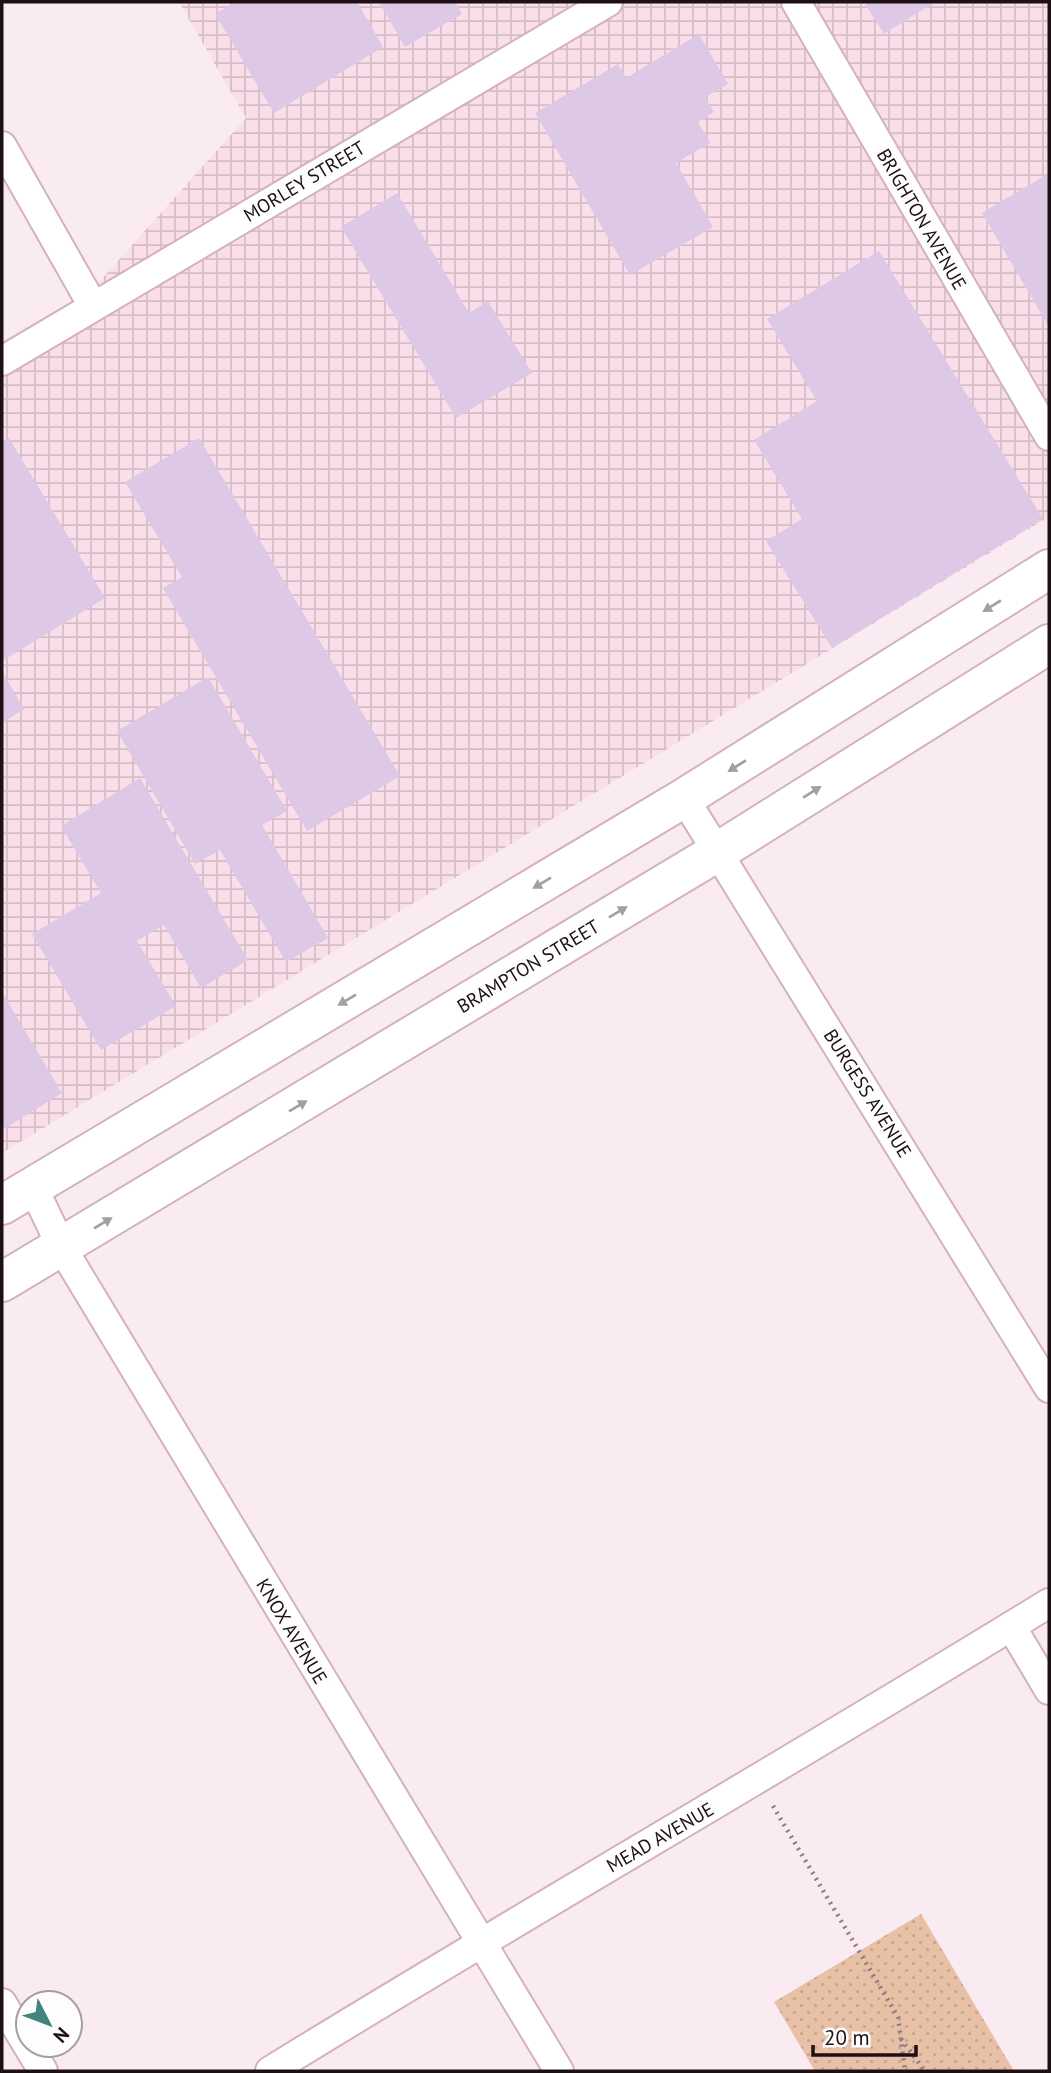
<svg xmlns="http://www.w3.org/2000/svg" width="1051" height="2073" font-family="'PT Sans',sans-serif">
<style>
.industrial{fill:url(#industrial-grid)}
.grass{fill:url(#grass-dots)}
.building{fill:#ddc8e5}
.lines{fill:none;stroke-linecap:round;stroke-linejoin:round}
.street-casing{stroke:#d5b1c0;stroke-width:32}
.secondary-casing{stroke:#d5b1c0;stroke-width:42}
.path{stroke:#8a7c82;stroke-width:4.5;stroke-dasharray:2 5;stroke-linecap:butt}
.street{stroke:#fff;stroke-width:28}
.secondary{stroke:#fff;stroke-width:38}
.oneway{fill:#a49fa1}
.labels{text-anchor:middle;stroke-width:7;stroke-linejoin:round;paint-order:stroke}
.street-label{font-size:19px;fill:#1c1015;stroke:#fdfdfd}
</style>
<defs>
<pattern id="industrial-grid" width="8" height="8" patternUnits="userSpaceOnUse" patternTransform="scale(1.75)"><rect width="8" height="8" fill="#fadfea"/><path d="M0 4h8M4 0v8" fill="none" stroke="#d6bec8"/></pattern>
<pattern id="grass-dots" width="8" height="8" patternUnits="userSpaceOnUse" patternTransform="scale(1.75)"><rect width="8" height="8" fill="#e8c0a5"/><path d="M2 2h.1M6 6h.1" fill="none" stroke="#c6a48d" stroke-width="1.8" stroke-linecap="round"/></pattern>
</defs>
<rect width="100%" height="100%" fill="#faebf2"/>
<!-- industrial -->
<polygon class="industrial" points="179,2 1049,2 1049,517 2,1153 2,368 47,340 246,118"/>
<!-- grass -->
<polygon class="grass" points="921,1914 1014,2071 815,2071 774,2002"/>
<!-- building -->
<g class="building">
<polygon points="235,2 357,2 383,47 274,113 215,14"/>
<polygon points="379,2 455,2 462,14 405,47"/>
<polygon points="864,2 935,2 884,34"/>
<polygon points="699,34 728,84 705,97 714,112 698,122 710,143 676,163 713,227 630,275 535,113 618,64 626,78"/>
<polygon points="1049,173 1049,327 982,213"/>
<polygon points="397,193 469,313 488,301 532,373 456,418 341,227"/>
<polygon points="879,251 1043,519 832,648 766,541 802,519 754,440 817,401 767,319"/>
<polygon points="9,438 105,598 2,661 2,442"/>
<polygon points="199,438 400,776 307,831 163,588 182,577 125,482"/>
<polygon points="2,671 24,709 2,723"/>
<polygon points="208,677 287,811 262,825 328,938 286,962 220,850 195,864 117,731"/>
<polygon points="140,778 248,960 201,988 164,925 137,941 176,1006 101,1050 32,934 101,893 61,826"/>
<polygon points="2,992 62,1093 2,1130"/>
</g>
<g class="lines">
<!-- street casing -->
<g class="street-casing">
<g id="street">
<polyline points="796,2 1049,436"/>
<polyline points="2,146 93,306"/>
<polyline points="2,361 608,2"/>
<polyline points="684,798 1049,1388"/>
<polyline points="33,1187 62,1248 559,2071"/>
<polyline points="1011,1626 1049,1690"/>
<polyline points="2,2003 43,2071"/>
<path d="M270,2071C528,1912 791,1762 1049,1603"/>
</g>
</g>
<!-- secondary casing -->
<g class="secondary-casing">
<g id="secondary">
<polyline points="2,1205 684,798 1049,569"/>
<polyline points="2,1282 719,851 1049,644"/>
</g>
</g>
<!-- path -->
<g class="path">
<polyline points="773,1806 898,2017 905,2071"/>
<polyline points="901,2039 925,2071"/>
</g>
<!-- street -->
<use href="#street" class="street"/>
<!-- secondary -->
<use href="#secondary" class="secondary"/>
</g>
<!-- one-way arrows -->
<defs><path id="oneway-solid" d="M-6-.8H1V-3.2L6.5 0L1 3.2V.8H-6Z" transform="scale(1.75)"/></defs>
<g class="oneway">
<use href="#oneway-solid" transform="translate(992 606) rotate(148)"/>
<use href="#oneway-solid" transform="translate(737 766) rotate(148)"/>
<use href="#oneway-solid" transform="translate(812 792) rotate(-32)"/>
<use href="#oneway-solid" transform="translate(542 883) rotate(149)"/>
<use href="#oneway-solid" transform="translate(618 912) rotate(-31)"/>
<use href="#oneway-solid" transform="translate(347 1000) rotate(149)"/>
<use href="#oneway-solid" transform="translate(298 1106) rotate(-31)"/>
<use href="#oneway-solid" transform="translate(103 1223) rotate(-31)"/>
</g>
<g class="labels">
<!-- street labels -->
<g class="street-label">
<text transform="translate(304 181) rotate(-31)" y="7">MORLEY STREET</text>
<text transform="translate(922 219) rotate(60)" y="7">BRIGHTON AVENUE</text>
<text transform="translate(528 966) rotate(-31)" y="7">BRAMPTON STREET</text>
<text transform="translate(868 1093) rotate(58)" y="7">BURGESS AVENUE</text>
<text transform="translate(292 1631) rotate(59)" y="7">KNOX AVENUE</text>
<text transform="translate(660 1837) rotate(-30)" y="7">MEAD AVENUE</text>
</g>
</g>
<!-- border -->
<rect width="1051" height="2073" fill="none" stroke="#1c1015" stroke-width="7"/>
<!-- north arrow -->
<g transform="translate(49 2024) rotate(132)"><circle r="33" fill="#fdfdfd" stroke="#a39ea0" stroke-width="2"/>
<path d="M0-5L12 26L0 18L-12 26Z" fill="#3f857e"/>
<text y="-10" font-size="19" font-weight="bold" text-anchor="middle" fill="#1c1015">N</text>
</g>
<!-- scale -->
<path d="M813 2045v10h103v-10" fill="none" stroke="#1c1015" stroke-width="3.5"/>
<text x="824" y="2045" font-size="21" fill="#1c1015" stroke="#fdfdfd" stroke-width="5" paint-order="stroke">20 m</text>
</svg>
